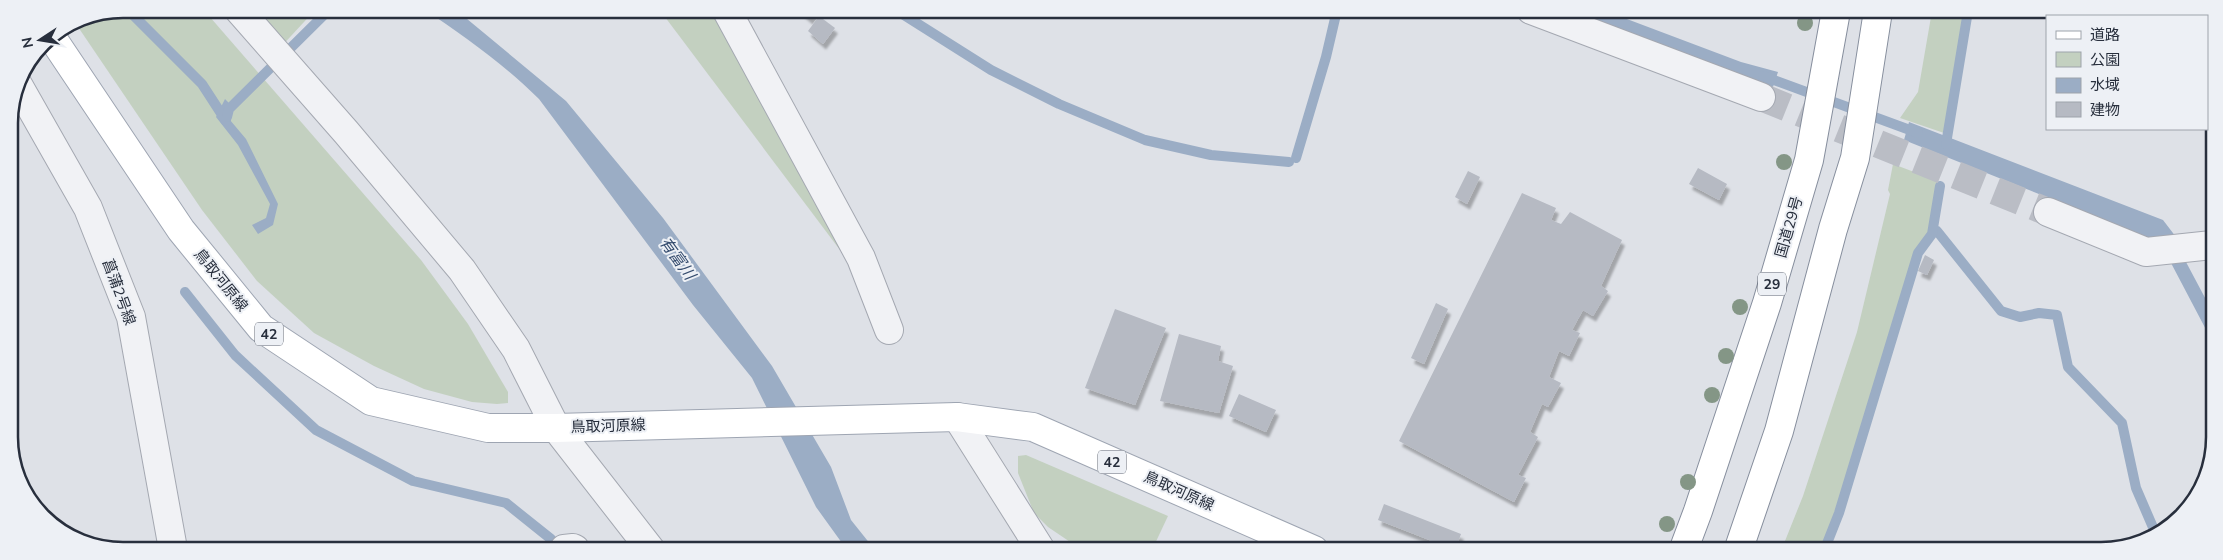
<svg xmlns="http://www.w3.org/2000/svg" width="2223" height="560" font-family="'Nunito Sans','Noto Sans JP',sans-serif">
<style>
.green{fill:#c3d0c0}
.water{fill:#9badc5}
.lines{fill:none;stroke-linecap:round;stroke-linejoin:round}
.stream{stroke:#9badc5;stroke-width:10}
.building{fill:#b6bac3;filter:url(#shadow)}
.street-tunnel{stroke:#babdc5;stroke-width:28;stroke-dasharray:28 14;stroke-linecap:butt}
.street-casing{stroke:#a4a8b1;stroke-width:30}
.primary-casing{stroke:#9ea5b2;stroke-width:30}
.highway-casing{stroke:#868e9d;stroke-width:30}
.street{stroke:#f1f2f5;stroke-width:28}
.primary{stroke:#fff;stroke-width:28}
.highway{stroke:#fff;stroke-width:28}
.tree{fill:#849686}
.labels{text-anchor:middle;stroke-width:4;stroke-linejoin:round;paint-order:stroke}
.shield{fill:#edf0f5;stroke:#636974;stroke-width:1}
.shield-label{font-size:14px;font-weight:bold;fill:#282f3d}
.street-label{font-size:15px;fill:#282f3d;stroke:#edf0f5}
.water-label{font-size:16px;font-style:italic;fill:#354c6e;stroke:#edf0f5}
.rim{fill:none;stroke:#282f3d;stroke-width:2.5}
</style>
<defs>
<filter id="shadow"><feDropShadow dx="3" dy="5.5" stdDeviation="1" flood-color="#0004"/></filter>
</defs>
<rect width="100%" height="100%" fill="#dee1e7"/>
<!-- green -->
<g class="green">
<polygon points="123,9 203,9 421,260 468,324 508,392 508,403 497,404 472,402 424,389 374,366 314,333 257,281 202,210 74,21 79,17"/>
<polygon points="249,9 316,9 279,49"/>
<polygon points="659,9 708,9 722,28 846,258"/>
<polygon points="1932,11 1966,11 1944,133 1900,118 1918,92"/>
<polygon points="1893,164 1938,181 1930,233 1917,252 1838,510 1822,551 1781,551 1803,496 1857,332 1890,194 1888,190"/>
<polygon points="1026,455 1168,516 1152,550 1082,550 1048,527 1034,513 1018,473 1018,456"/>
</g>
<!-- water -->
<g class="water">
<path d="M424,9H455L566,101L663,218L772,366L831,467L851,520L875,550H847L816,507L752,378L693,305L539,99C504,64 465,37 424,9Z"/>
<polygon points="1550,10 1603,10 1741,62 1778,72 1772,90"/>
<polygon points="225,99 234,108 230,120 246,139 278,204 273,225 258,234 252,225 266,218 270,204 238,145 216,117"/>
<polygon points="1909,122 2163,220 2176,237 2186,262 2212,311 2212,341 2171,263 2151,239 1904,140"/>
</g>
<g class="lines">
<!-- stream -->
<g class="stream">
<polyline points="127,9 202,84 226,121"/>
<polyline points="896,10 991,70 1059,104 1145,140 1211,155 1289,162"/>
<polyline points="1763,76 1918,133"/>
<polyline points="227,117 229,109 330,9"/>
<polyline points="1946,144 1968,11"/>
<polyline points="1296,158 1326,57 1337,10"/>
<polyline points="1937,231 2001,311 2020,317 2039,313 2057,315 2068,367 2122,423 2136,488 2155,532"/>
<polyline points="185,292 235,355 316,430 413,481 506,503 551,539"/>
<polyline points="1824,551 1839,513 1918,253 1932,234 1940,186"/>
</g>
</g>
<!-- building -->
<g class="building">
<polygon points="799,10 817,10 810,19"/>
<polygon points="819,16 835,28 823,44 808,31"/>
<polygon points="1698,168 1727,184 1719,200 1689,184"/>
<polygon points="1468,171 1480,177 1467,204 1455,197"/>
<polygon points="1522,193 1556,208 1551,220 1561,224 1570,212 1622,240 1601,286 1608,291 1593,316 1583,310 1572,330 1580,333 1569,356 1559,351 1549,377 1561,383 1548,407 1542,404 1530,432 1538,437 1518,475 1526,478 1514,502 1399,441"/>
<polygon points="1925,255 1934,260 1927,275 1918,271"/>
<polygon points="1436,303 1448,309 1424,364 1411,358"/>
<polygon points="1115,309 1166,328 1135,405 1085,388"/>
<polygon points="1179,334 1221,346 1218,361 1233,366 1219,413 1160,401"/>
<polygon points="1239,394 1276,410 1266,432 1229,416"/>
<polygon points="1384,504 1461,534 1455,550 1378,520"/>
</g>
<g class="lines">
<!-- street-tunnel -->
<polyline class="street-tunnel" points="1761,97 2048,212"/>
<!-- street casing -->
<g class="street-casing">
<g id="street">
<polyline points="238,9 346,132 462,270 516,349 556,428 651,550"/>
<polyline points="726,9 861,258 889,330"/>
<polyline points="1531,10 1761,97"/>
<polyline points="17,83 88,208 131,317 173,549"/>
<polyline points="2048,212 2146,252 2212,245"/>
<polyline points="957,417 1041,550"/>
<polyline points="564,549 573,548 575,549"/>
</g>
</g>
<!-- primary casing -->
<g class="primary-casing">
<polyline id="primary" points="51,36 181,230 261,328 371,401 488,428 556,428 957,417 1033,427 1314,550"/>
</g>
<!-- highway casing -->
<g class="highway-casing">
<g id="highway">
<polyline points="1683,551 1698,511 1767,303 1809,160 1836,11"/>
<polyline points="1738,551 1779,431 1833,229 1855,158 1878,11"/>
</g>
</g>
<!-- street -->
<use href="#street" class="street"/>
<!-- primary -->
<use href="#primary" class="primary"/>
<!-- highway -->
<use href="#highway" class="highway"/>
</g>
<!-- trees -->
<g class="tree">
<circle cx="1805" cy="23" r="8"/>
<circle cx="1784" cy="162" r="8"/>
<circle cx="1740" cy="307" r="8"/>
<circle cx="1726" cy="356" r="8"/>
<circle cx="1712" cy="395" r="8"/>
<circle cx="1688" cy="482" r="8"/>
<circle cx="1667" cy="524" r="8"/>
</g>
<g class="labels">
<!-- shield labels -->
<g class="shield">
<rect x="1758" y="272.5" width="28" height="23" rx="4"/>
<rect x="255" y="322.5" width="28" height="23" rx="4"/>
<rect x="1098" y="450.5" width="28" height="23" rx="4"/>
</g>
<g class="shield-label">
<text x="1772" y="289">29</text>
<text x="269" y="339">42</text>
<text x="1112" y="467">42</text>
</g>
<!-- street labels -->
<g class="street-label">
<text transform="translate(1789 227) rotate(-74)" y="5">国道29号</text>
<text transform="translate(221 280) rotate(51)" y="5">鳥取河原線</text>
<text transform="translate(119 292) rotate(70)" y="5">菖蒲2号線</text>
<text transform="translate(608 426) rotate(-2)" y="5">鳥取河原線</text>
<text transform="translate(1179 491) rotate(24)" y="5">鳥取河原線</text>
</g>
<!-- water labels -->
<g class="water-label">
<text transform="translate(678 258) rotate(54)" y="6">有富川</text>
</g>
</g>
<!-- crop -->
<path d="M0 0H2223V560H0ZM123 18H2101A105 105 0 0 1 2206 123V437A105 105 0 0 1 2101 542H123A105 105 0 0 1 18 437V123A105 105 0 0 1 123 18Z" fill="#edf0f5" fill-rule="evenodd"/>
<path class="rim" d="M123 18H2101A105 105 0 0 1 2206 123V437A105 105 0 0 1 2101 542H123A105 105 0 0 1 18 437V123A105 105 0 0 1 123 18Z"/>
<!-- legend -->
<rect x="2046" y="15" width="162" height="115" fill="#edf0f5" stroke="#9ea3ab"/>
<rect x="2056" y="31" width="25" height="8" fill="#ffffff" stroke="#9ea3ab"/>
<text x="2090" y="40" font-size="15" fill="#282f3d">道路</text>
<rect x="2056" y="52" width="25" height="15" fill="#c3d0c0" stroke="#9ea3ab"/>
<text x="2090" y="65" font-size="15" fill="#282f3d">公園</text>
<rect x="2056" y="78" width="25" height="15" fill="#9badc5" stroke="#9ea3ab"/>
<text x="2090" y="90" font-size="15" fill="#282f3d">水域</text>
<rect x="2056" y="102" width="25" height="15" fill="#b6bac3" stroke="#9ea3ab"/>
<text x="2090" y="115" font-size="15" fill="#282f3d">建物</text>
<!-- north arrow -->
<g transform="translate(40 40) rotate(258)" stroke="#edf0f5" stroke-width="4" paint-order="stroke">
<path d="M0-4L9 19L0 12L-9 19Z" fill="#282f3d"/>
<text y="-8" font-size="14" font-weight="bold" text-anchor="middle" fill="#282f3d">N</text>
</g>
</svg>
